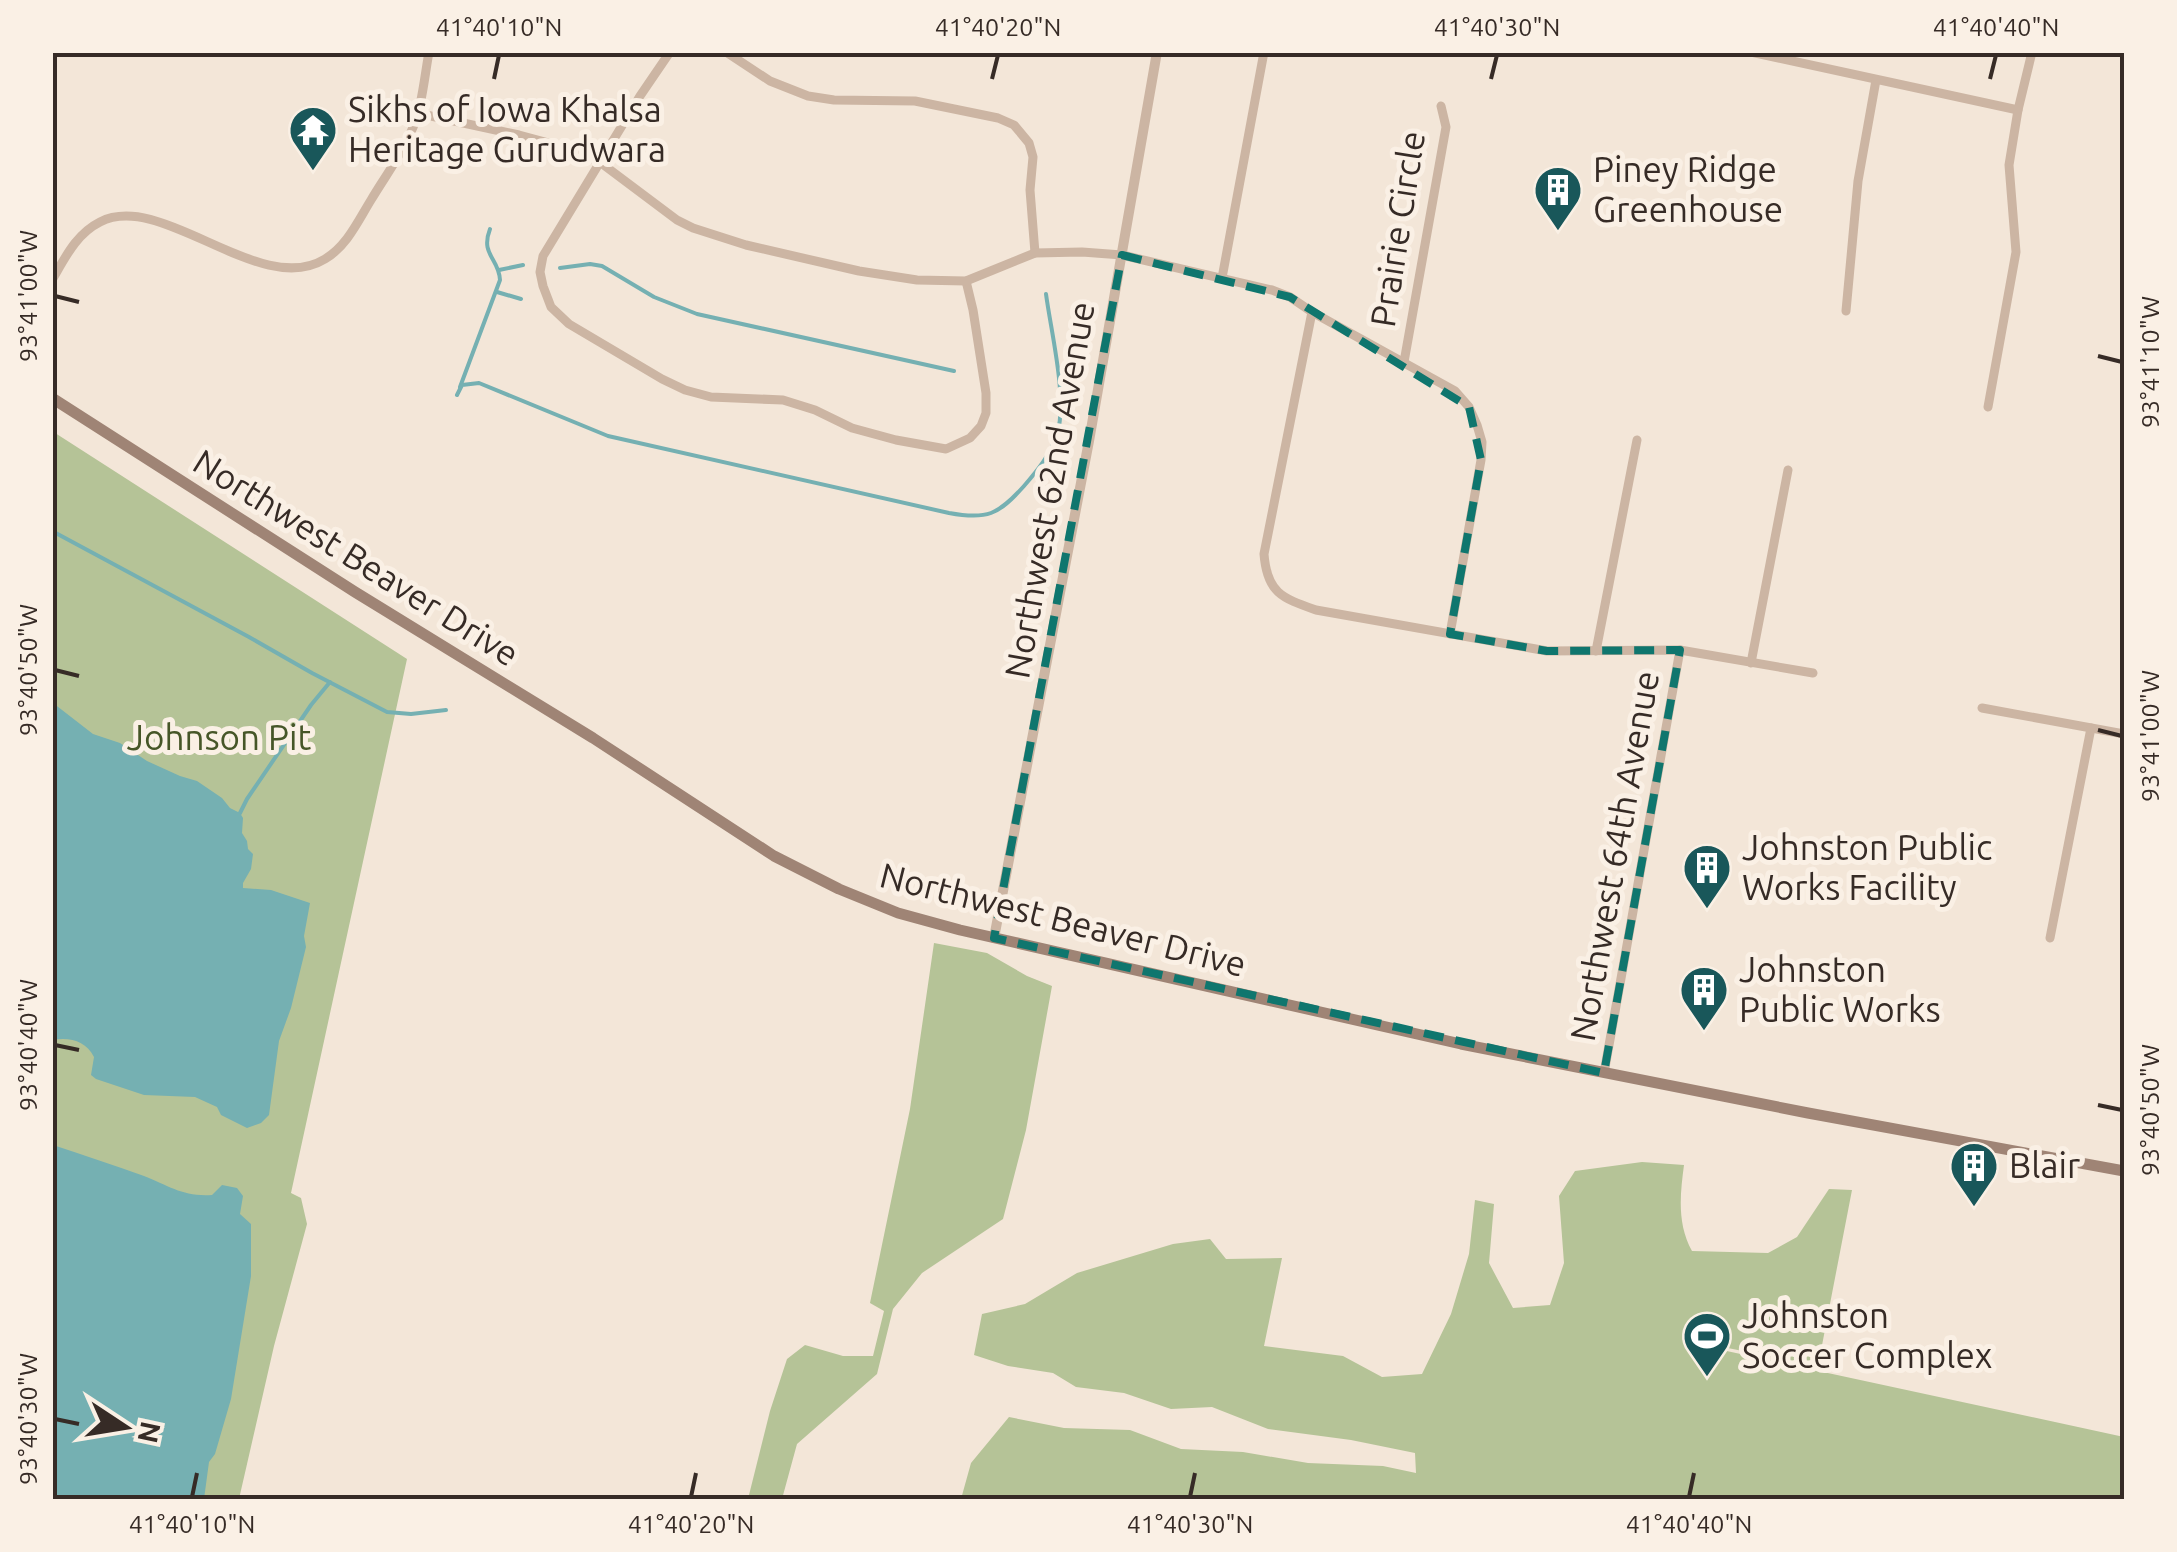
<svg xmlns="http://www.w3.org/2000/svg" width="2177" height="1552" font-family="Ubuntu,sans-serif">
<style>
.green{fill:#b5c397}
.water{fill:#75b0b2}
.lines{fill:none;stroke-linecap:round;stroke-linejoin:round}
.stream{stroke:#75b0b2;stroke-width:4}
.minor{stroke:#ccb5a3;stroke-width:9}
.tertiary{stroke:#ccb5a3;stroke-width:10}
.secondary{stroke:#9f8475;stroke-width:11}
.marked{fill:none;stroke:#0f766e;stroke-width:8;stroke-dasharray:20 12;stroke-linejoin:round}
.ticks{fill:none;stroke:#362b26;stroke-width:4}
.labels{text-anchor:middle;stroke-width:10;stroke-linejoin:round;paint-order:stroke}
.poi-label{font-size:35px;fill:#362b26;stroke:#faf0e5;text-anchor:start}
.street-label{font-size:35px;fill:#362b26;stroke:#faf0e5}
.park-label{font-size:35px;fill:#465628;stroke:#faf0e5}
.neatline{fill:none;stroke:#362b26;stroke-width:4}
.ticks-label{font-size:25px;text-anchor:middle;fill:#362b26}
</style>
<rect width="100%" height="100%" fill="#f3e6d8"/>
<!-- green -->
<g class="green">
<polygon points="52,431 407,659 291,1193 301,1198 307,1224 274,1346 239,1499 53,1499"/>
<polygon points="934,943 987,953 1027,976 1052,986 1026,1130 1003,1219 922,1273 893,1309 877,1374 797,1444 782,1499 748,1499 770,1411 787,1359 805,1345 843,1356 873,1356 884,1311 870,1303 910,1109"/>
<path d="M1642,1162L1684,1165C1680,1195 1677,1224 1692,1251L1768,1253L1797,1237L1829,1189L1852,1190L1818,1366L1688,1340L1685,1342L2124,1437V1499H961L971,1463L1009,1417L1064,1428L1130,1430L1181,1449L1243,1452L1308,1463L1383,1466L1416,1473L1415,1453L1351,1440L1268,1429L1212,1407L1171,1409L1124,1393L1076,1387L1053,1373L1008,1366L974,1355L982,1314L1025,1304L1077,1273L1173,1244L1210,1239L1226,1259L1282,1258L1264,1346L1343,1356L1382,1377L1422,1374L1451,1314L1469,1254L1475,1200L1494,1204L1489,1263L1513,1308L1550,1305L1564,1263L1559,1196L1575,1171Z"/>
</g>
<!-- water -->
<g class="water">
<path d="M53,703L93,734L120,743L147,761L180,776L197,781L222,798L230,808L240,813L243,818L242,833L247,841L248,849L253,854L251,869L243,883V888L271,890L310,903L304,936L306,947L291,1008L279,1041L269,1115L261,1123L247,1128L221,1115L217,1107L195,1097L144,1095L96,1079L91,1075L94,1057C86,1041 70,1037 53,1040Z"/>
<path d="M53,1145C83,1155 114,1165 144,1176C170,1186 183,1197 212,1195L222,1185L237,1188L243,1196L240,1214L251,1224V1276L231,1399L215,1454L209,1462L204,1499H53Z"/>
</g>
<g class="lines">
<!-- stream -->
<g class="stream">
<polyline points="560,268 590,264 602,266 654,297 697,314 954,371"/>
<polyline points="499,270 523,265"/>
<polyline points="497,292 521,299"/>
<path d="M460,387L500,280C499,258 480,255 490,229"/>
<path d="M457,395L462,385L479,383L608,436L949,513C987,520 998,515 1024,486C1037,471 1051,454 1057,434C1068,400 1051,332 1046,294"/>
<polyline points="52,531 249,637 312,673 387,712 411,714 446,710"/>
<polyline points="240,813 247,799 311,705 330,682"/>
</g>
<!-- minor -->
<g class="minor">
<polyline points="670,52 640,96 543,256 540,272 543,286 551,307 569,324 662,379 685,390 711,397 783,400 815,410 852,428 896,440 946,449 970,438 981,426 986,413 986,393 973,310 966,281"/>
<polyline points="726,52 770,81 808,96 834,100 915,101 998,118 1014,125 1029,143 1033,157 1030,190 1035,253"/>
<polyline points="1751,52 2018,110"/>
<polyline points="417,113 519,135 571,149 601,163 677,220 693,228 746,245 859,271 917,280 966,281 1035,253 1082,252 1122,255 1272,290 1290,297 1312,312 1455,391 1469,407 1477,425 1482,442 1481,460 1450,634"/>
<polyline points="1222,278 1264,52"/>
<path d="M52,280C65,258 76,234 100,222C162,190 260,299 325,259C347,246 358,221 371,200C384,178 400,157 410,134C422,110 424,79 429,52"/>
<polyline points="1846,311 1858,181 1876,80"/>
<path d="M1312,312L1264,554C1267,593 1282,598 1316,610L1547,651L1680,650L1813,673"/>
<polyline points="1404,362 1446,127 1441,106"/>
<polyline points="1988,407 2016,252 2009,165 2018,110 2032,52"/>
<polyline points="1596,651 1637,440"/>
<polyline points="1751,663 1788,470"/>
<polyline points="1982,708 2124,734"/>
<polyline points="2050,938 2091,728"/>
<polyline points="1604,1073 1680,650"/>
</g>
<!-- tertiary -->
<polyline class="tertiary" points="994,938 1089,441 1157,52"/>
<!-- secondary -->
<polyline class="secondary" points="52,398 355,592 593,738 774,856 839,889 898,913 960,930 1461,1044 1808,1113 2124,1171"/>
</g>
<!-- marked area -->
<path class="marked" d="M1122,255L1290,297L1469,407L1481,460L1450,634L1547,651L1680,650L1604,1073L994,938Z"/>
<!-- ticks -->
<path class="ticks" d="M494,79L499,55M992,79L998,55M1491,79L1497,55M1990,79L1996,55M55,296L79,302M2098,356L2122,362M55,670L79,676M2098,730L2122,736M55,1045L79,1050M2098,1105L2122,1110M55,1419L79,1424M192,1497L197,1473M691,1497L696,1473M1190,1497L1195,1473M1689,1497L1694,1473"/>
<!-- icons -->
<defs>
<g id="temple-pin" transform="scale(2.5)"><path d="M0 17L-7.5 6A9.5 9.5 0 1 1 7.5 6Z" fill="#19575a" stroke="#faf0e5"/><path d="M0-6L5-2H3V0L6.5 2.5H4V6H1.5V3h-3V6H-4V2.5H-6.5L-3 0V-2H-5Z" fill="#fff"/></g>
<g id="building-pin" transform="scale(2.5)"><path d="M0 17L-7.5 6A9.5 9.5 0 1 1 7.5 6Z" fill="#19575a" stroke="#faf0e5"/><path d="M-4-6H4V6H1V3H-1V6H-4ZM-2.5-4.3h1.7v1.8h-1.7ZM.8-4.3h1.7v1.8H.8ZM-2.5-1h1.7V.8h-1.7ZM.8-1h1.7V.8H.8Z" fill="#fff"/></g>
<g id="stadium-pin" transform="scale(2.5)"><path d="M0 17L-7.5 6A9.5 9.5 0 1 1 7.5 6Z" fill="#19575a" stroke="#faf0e5"/><path d="M0-5a6.5 5 0 1 0 0 10a6.5 5 0 1 0 0-10ZM-3.5-1.8h7v3.6h-7Z" fill="#fff"/></g>
</defs>
<g fill-rule="evenodd">
<use href="#temple-pin" x="313" y="130"/>
<use href="#building-pin" x="1558" y="190"/>
<use href="#building-pin" x="1707" y="868"/>
<use href="#building-pin" x="1704" y="990"/>
<use href="#building-pin" x="1974" y="1166"/>
<use href="#stadium-pin" x="1707" y="1336"/>
</g>
<g class="labels">
<!-- poi labels -->
<g class="poi-label">
<text x="348" y="122">Sikhs of Iowa Khalsa<tspan x="348" dy="40">Heritage Gurudwara</tspan></text>
<text x="1593" y="182">Piney Ridge<tspan x="1593" dy="40">Greenhouse</tspan></text>
<text x="1742" y="860">Johnston Public<tspan x="1742" dy="40">Works Facility</tspan></text>
<text x="1739" y="982">Johnston<tspan x="1739" dy="40">Public Works</tspan></text>
<text x="2009" y="1178">Blair</text>
<text x="1742" y="1328">Johnston<tspan x="1742" dy="40">Soccer Complex</tspan></text>
</g>
<!-- street labels -->
<g class="street-label">
<text transform="translate(1398 229) rotate(-81)" y="12">Prairie Circle</text>
<text transform="translate(1050 490) rotate(-80)" y="12">Northwest 62nd Avenue</text>
<text transform="translate(356 558) rotate(32)" y="12">Northwest Beaver Drive</text>
<text transform="translate(1615 856) rotate(-80)" y="12">Northwest 64th Avenue</text>
<text transform="translate(1063 920) rotate(14)" y="12">Northwest Beaver Drive</text>
</g>
<!-- park labels -->
<g class="park-label">
<text x="219" y="750">Johnson Pit</text>
</g>
</g>
<!-- border -->
<rect width="2177" height="1552" fill="none" stroke="#faf0e5" stroke-width="110"/>
<!-- north arrow -->
<g transform="translate(125 1427) rotate(102)" stroke="#faf0e5" stroke-width="8" paint-order="stroke">
<path d="M0-8L18 38L0 25L-18 38Z" fill="#362b26"/>
<text y="-15" font-size="28" font-weight="bold" text-anchor="middle" fill="#362b26">N</text>
</g>
<rect x="55" y="55" width="2067" height="1442" class="neatline"/>
<g class="ticks-label">
<text x="499" y="36">41°40'10"N</text>
<text x="998" y="36">41°40'20"N</text>
<text x="1497" y="36">41°40'30"N</text>
<text x="1996" y="36">41°40'40"N</text>
<text transform="translate(28 296) rotate(-90)" y="9">93°41'00"W</text>
<text transform="translate(2150 362) rotate(-90)" y="9">93°41'10"W</text>
<text transform="translate(28 670) rotate(-90)" y="9">93°40'50"W</text>
<text transform="translate(2150 736) rotate(-90)" y="9">93°41'00"W</text>
<text transform="translate(28 1045) rotate(-90)" y="9">93°40'40"W</text>
<text transform="translate(2150 1110) rotate(-90)" y="9">93°40'50"W</text>
<text transform="translate(28 1419) rotate(-90)" y="9">93°40'30"W</text>
<text x="192" y="1533">41°40'10"N</text>
<text x="691" y="1533">41°40'20"N</text>
<text x="1190" y="1533">41°40'30"N</text>
<text x="1689" y="1533">41°40'40"N</text>
</g>
</svg>
